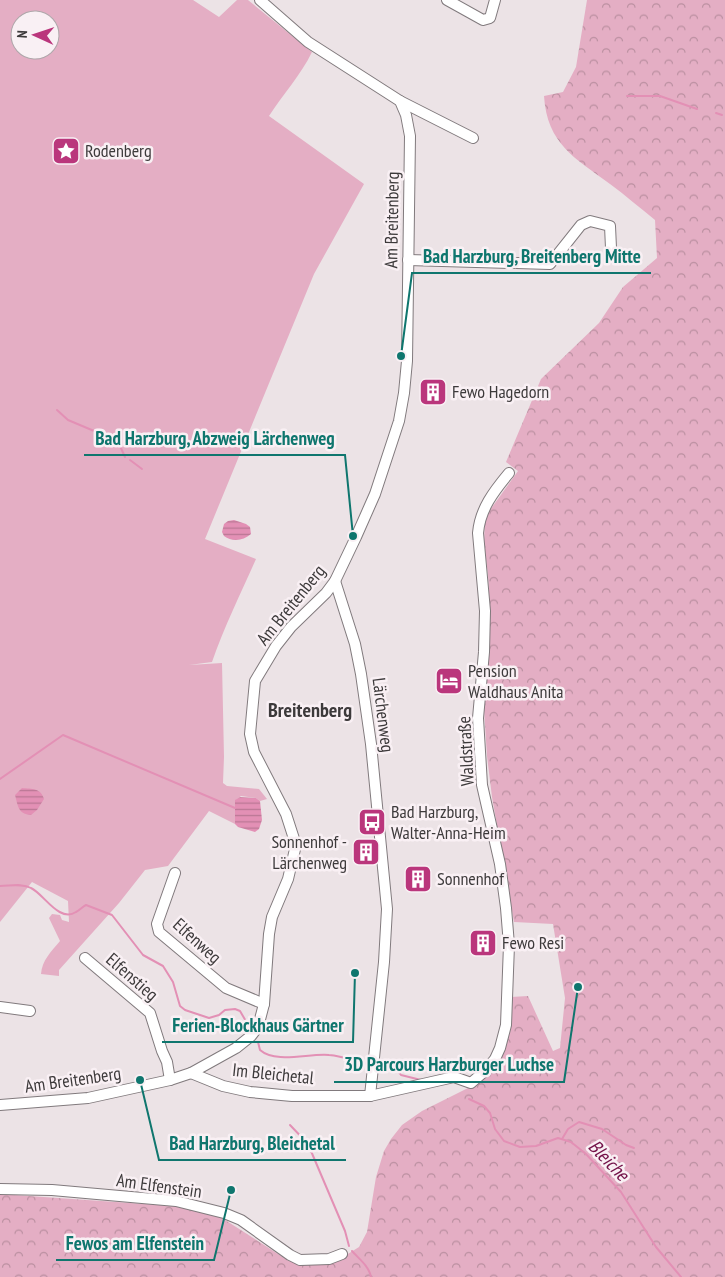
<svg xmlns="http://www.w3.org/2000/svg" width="725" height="1277" font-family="'PT Sans Narrow',sans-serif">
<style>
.green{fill:#e4aec4;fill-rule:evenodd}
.forest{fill:url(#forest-crowns)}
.water{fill:url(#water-rules)}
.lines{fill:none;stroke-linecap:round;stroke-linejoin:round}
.stream{stroke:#e390b5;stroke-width:2}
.minor-casing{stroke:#817a7d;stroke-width:12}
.minor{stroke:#fff;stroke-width:10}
.labels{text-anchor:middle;stroke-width:5;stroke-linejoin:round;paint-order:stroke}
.poi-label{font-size:18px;fill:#3d3a3b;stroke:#f9f0f4;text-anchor:start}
.street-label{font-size:18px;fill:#3d3a3b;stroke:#f9f0f4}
.water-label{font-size:19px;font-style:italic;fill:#741249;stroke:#f9f0f4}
.quarter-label{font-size:20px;font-weight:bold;fill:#3d3a3b;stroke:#f9f0f4}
.leader{fill:none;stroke:#0f766e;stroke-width:2}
.callout-dot{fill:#0f766e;stroke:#f9f0f4;stroke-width:2}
.callout-label{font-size:19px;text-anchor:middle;font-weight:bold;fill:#0f766e;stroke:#f9f0f4;stroke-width:5;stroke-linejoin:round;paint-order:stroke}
</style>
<defs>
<pattern id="forest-crowns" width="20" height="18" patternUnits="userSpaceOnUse" patternTransform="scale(1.25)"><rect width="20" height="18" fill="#e4aec4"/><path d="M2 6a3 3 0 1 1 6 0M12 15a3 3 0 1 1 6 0" fill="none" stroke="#ba8fa0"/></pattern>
<pattern id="water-rules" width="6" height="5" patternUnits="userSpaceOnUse" patternTransform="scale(1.25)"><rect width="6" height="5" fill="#e390b5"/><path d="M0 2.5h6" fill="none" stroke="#b97794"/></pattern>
</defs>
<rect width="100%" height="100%" fill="#ece3e6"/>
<!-- green -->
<path class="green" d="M0,0H193L219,17L237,0H248L312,52C301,75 283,94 269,116L364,184L314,274L205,539L256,559C241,593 224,627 212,662L189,665L222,663L224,757L223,783L227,786L259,789L267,799L260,801L256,798L241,796L236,800L235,824L209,811L168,866L145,870L119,903L59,970V976L41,974C42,960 51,952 60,941L49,918L52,914L60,915L62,920L69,922L68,901L32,882L0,922ZM20,20H50V50H20Z"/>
<!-- forest -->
<path class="forest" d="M587,0H725V1277H0V1194L174,1206L222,1218L289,1261L328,1262L343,1257L359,1247L367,1232L376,1177L384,1151L391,1139L402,1125L422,1111L482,1081L489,1074L511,997L528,996L553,1051L560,1048L565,998L553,924L514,922L492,797L487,756L484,709L490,610L488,575L484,543L485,517L518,471L506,462L541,379L599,323L623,287L657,258L655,220C640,208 625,195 610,184C575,158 547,144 544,96L563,92L576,67Z"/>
<!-- water -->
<g class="water">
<path d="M234,520L246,524L250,527L251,534C243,541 232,542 224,536L222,532L224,524L228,521Z"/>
<path d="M22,788C32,789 41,788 44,799L37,810L31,815C18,814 18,806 15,795Z"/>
<polygon points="240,797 256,798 260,801 262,820 259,829 255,832 238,827 235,824 235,800"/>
</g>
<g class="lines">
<!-- stream -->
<g class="stream">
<polyline points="627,96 660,96 697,109"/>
<polyline points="716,113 722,115"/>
<polyline points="57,410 68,420 106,436 120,446 125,457"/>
<polyline points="130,460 142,469"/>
<polyline points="0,779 63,735 235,808"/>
<path d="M0,886C10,886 22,883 31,888C44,894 59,923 76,912C80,910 82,907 86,905L112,915L143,955L163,966L173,982L180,1006L185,1010L209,1018L219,1015L225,1010L235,1009L240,1011L247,1023"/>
<path d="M258,1042L260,1050C276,1064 309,1053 329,1055C342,1056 355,1061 368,1064"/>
<polyline points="381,1067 390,1066 395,1067 401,1075 421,1080"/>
<polyline points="469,1099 484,1106 490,1113 495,1129 504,1141 520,1147 536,1146 558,1138 571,1142 586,1154 621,1192 656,1247 681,1277"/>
<polyline points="290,1125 308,1144 345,1231 349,1246"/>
<polyline points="562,1139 568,1129 579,1122 602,1129 626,1145 634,1148"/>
<path d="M352,1251C359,1259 369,1266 371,1277"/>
</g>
<!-- minor casing -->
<g class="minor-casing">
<g id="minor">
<polyline points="447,0 483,20 490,18 495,0"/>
<polyline points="400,101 473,138"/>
<polyline points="408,260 550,264 581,225 590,221 610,226 611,248"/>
<polyline points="335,581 355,644 361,674 371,744 387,909 384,962 370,1096"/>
<polyline points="175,873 157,924 159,932 226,988 264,1004"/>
<polyline points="85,958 150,1013 162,1051 167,1062 170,1080"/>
<polyline points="0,1007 30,1011"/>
<path d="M191,1073L223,1086L250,1092L292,1096H370L454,1077L471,1083L486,1070L495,1059L500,1048L506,1025L509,945L506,908L500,864L482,785L478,718L484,652L485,611L478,533C480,509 494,491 509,473"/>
<polyline points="0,1105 88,1098 170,1080 191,1073 236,1048 251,1036 258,1027 264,1004 269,934 272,917 288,879 296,845 286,814 254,752 250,734 255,681 276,646 291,627 326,593 335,581 356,537 375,494 399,421 404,393 407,361 410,136 406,115 400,101 308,42 260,0"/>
<polyline points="0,1189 52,1190 176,1201 224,1213 241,1220 290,1255 300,1260 329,1259 342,1254"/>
</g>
</g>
<!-- minor -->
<use href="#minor" class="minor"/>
</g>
<!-- icons -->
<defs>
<g id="sight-square" transform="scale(1.4375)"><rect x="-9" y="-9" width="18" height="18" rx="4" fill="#ba367c" stroke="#f9f0f4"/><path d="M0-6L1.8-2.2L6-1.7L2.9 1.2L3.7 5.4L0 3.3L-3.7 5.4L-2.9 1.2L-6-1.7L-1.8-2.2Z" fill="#fff"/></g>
<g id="building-square" transform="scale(1.4375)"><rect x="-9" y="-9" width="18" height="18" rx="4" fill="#ba367c" stroke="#f9f0f4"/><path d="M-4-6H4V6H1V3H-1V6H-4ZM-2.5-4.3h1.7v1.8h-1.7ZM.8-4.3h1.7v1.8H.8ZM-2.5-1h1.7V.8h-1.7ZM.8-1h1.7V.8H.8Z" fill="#fff"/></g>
<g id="hotel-square" transform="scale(1.4375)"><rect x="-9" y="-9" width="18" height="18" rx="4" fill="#ba367c" stroke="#f9f0f4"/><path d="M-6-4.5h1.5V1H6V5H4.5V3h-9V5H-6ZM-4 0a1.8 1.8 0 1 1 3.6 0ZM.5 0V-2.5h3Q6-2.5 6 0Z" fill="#fff"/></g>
<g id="bus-square" transform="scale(1.4375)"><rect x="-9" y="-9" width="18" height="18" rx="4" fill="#ba367c" stroke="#f9f0f4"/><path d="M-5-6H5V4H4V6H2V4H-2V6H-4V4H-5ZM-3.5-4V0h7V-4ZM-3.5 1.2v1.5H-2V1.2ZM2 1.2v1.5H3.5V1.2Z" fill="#fff"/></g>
</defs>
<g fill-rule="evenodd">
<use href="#sight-square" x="66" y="151"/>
<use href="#building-square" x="433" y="392"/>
<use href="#hotel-square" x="449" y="681"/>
<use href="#bus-square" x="372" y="822"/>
<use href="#building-square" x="366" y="852"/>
<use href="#building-square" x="418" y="879"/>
<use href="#building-square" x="483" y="943"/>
</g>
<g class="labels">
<!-- poi labels -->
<g class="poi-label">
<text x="85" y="157">Rodenberg</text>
<text x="452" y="398">Fewo Hagedorn</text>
<text x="468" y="677">Pension<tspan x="468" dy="21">Waldhaus Anita</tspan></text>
<text x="391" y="818">Bad Harzburg,<tspan x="391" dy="21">Walter-Anna-Heim</tspan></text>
<text x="347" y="848" text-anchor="end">Sonnenhof -<tspan x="347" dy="21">Lärchenweg</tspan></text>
<text x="437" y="885">Sonnenhof</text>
<text x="502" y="949">Fewo Resi</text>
</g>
<!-- street labels -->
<g class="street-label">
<text transform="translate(392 220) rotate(-89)" y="6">Am Breitenberg</text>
<text transform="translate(291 605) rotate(-51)" y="6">Am Breitenberg</text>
<text transform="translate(383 715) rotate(83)" y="6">Lärchenweg</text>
<text transform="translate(466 751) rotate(-93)" y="6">Waldstraße</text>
<text transform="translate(197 941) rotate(42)" y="6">Elfenweg</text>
<text transform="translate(132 977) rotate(41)" y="6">Elfenstieg</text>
<text transform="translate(273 1074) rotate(6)" y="6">Im Bleichetal</text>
<text transform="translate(73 1080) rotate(-8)" y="6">Am Breitenberg</text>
<text transform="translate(159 1186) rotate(8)" y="6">Am Elfenstein</text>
</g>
<!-- water labels -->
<g class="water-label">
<text transform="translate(609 1160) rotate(46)" y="7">Bleiche</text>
</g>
<!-- quarter labels -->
<g class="quarter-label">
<text x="310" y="717">Breitenberg</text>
</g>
</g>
<!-- callouts -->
<path class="leader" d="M401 356L412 273H651M353 536L345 455H84M355 973L353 1042H162M578 987L564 1082H334M140 1080L159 1160H346M231 1190L214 1260H56"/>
<g class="callout-dot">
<circle cx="401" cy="356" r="5"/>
<circle cx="353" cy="536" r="5"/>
<circle cx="355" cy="973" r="5"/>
<circle cx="578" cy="987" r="5"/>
<circle cx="140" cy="1080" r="5"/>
<circle cx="231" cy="1190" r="5"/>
</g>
<g class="callout-label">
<text x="532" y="263">Bad Harzburg, Breitenberg Mitte</text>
<text x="215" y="445">Bad Harzburg, Abzweig Lärchenweg</text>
<text x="258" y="1032">Ferien-Blockhaus Gärtner</text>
<text x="449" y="1071">3D Parcours Harzburger Luchse</text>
<text x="252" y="1150">Bad Harzburg, Bleichetal</text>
<text x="135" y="1250">Fewos am Elfenstein</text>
</g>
<!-- north arrow -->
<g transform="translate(35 35) rotate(273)"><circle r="24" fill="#f9f0f4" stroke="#aea7aa"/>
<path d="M0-4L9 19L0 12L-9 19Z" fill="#ba367c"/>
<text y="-8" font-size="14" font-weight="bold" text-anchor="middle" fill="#3d3a3b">N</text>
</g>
</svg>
